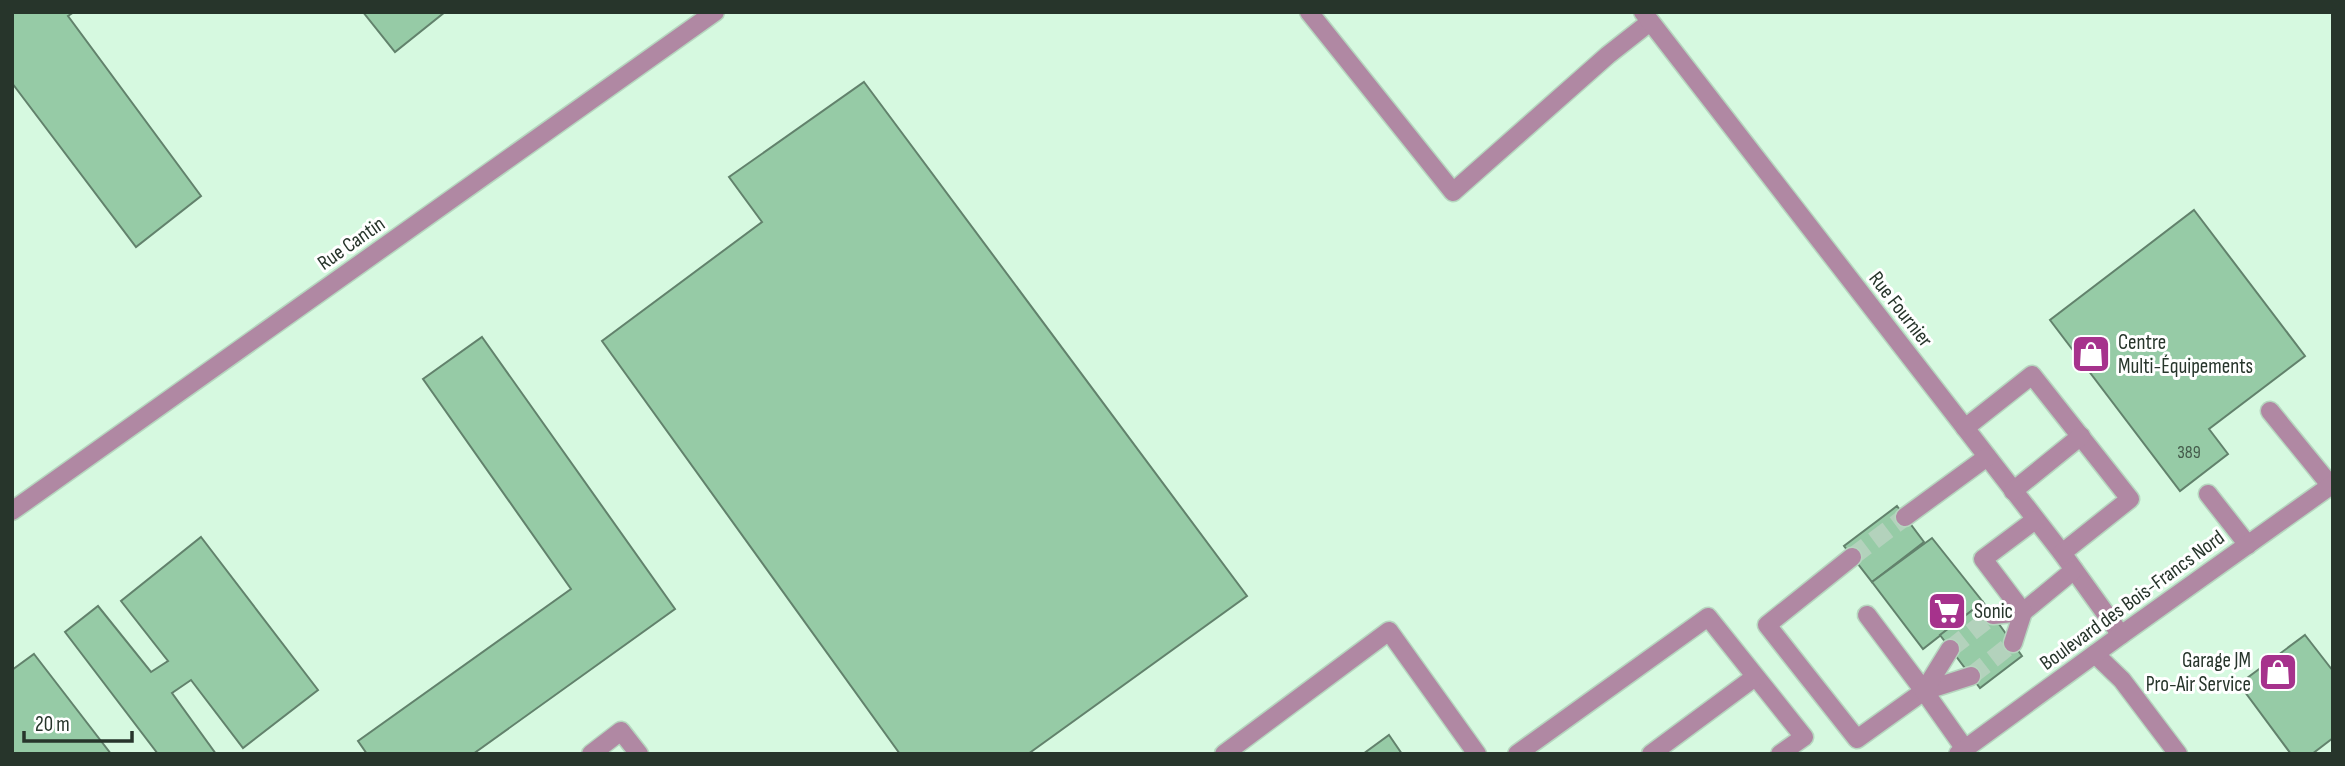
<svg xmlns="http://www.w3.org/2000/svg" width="2345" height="766" font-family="'Sofia Sans Condensed',sans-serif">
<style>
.building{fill:#96cba6;stroke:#62826c;stroke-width:2}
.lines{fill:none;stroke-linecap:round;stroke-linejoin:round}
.minor-tunnel{stroke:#b3d2bc;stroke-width:18;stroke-dasharray:18 9;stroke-linecap:butt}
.minor-casing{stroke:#b6d6bf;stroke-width:21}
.minor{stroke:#b088a3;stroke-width:18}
.labels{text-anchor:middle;stroke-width:6;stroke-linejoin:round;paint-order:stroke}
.number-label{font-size:18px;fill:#435a4a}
.street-label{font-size:21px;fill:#27352b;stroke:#fff}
.poi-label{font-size:21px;fill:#27352b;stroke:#fff;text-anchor:start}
</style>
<rect width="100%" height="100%" fill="#d6f9e0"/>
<!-- building -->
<g class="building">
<polygon points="12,12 74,12 68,16 201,196 136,247 12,83"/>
<polygon points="363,12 445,12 395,52"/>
<polygon points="864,82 1247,596 1028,754 900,754 602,341 762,222 729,177"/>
<polygon points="2194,210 2305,356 2209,429 2228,454 2180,491 2050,320"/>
<polygon points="482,337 675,609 473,754 367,754 358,741 571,589 423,379"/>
<polygon points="1897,506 1924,542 1872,582 1844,546"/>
<polygon points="201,537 318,690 243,748 191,680 172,693 216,754 158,754 65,632 98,606 151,672 168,661 121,601"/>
<polygon points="1932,538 1983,602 1923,649 1872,582"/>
<polygon points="1983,602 2022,656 1980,688 1940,635"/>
<polygon points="2305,635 2333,671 2333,738 2312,754 2291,754 2239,684"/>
<polygon points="34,654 111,754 12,754 12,670"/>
<polygon points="1389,735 1402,754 1363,754"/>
</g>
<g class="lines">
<!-- minor-tunnel -->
<g class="minor-tunnel">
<polyline points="1852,557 1905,517"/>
<polyline points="1950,649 1993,615"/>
<polyline points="1971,676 2013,643"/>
</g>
<!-- minor casing -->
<g class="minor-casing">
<g id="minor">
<polyline points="1309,12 1453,192 1608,55 1650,22"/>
<polyline points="1643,12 2062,553 2121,635"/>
<polyline points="2270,411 2331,486"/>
<polyline points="1965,428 2032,375 2130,499 2062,553"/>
<polyline points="2013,491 2081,436"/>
<polyline points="2208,494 2248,545"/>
<polyline points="12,511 715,12"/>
<polyline points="1905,517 1987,457"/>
<polyline points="1852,557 1767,625 1857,739 1924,691 1971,676"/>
<polyline points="1867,615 1924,691"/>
<polyline points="1993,615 2023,612 2074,570"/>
<polyline points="2013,643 2023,612 1983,559 2035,520"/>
<polyline points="1950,649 1924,691 1965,749"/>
<polyline points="2095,654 2122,680 2178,754"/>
<polyline points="591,754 621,731 639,754"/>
<polyline points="1224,754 1389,631 1477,754"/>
<polyline points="1517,754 1708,617 1804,737 1780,754"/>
<polyline points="1651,754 1755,677"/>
<polyline points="1958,754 2121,635 2333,484"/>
</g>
</g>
<!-- minor -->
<use href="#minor" class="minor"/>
</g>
<!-- icons -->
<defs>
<g id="shop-square" transform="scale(2.0125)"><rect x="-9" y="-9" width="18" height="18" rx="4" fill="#a6328c" stroke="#fff"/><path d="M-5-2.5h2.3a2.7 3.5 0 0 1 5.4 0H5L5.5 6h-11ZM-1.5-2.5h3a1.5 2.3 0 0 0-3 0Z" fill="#fff"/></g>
<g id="supermarket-square" transform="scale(2.0125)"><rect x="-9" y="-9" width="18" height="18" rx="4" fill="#a6328c" stroke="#fff"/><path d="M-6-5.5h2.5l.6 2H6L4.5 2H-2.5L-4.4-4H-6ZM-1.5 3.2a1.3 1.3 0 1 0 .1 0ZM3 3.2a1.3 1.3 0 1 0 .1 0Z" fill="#fff"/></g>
</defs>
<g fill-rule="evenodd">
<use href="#shop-square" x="2091" y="354"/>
<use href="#supermarket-square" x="1947" y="611"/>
<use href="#shop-square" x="2278" y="672"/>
</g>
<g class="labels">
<!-- number labels -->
<g class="number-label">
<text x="2189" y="458">389</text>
</g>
<!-- street labels -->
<g class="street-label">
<text transform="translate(351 243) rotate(-35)" y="7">Rue Cantin</text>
<text transform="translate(1901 309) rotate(52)" y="7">Rue Fournier</text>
<text transform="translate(2132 600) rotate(-36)" y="7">Boulevard des Bois-Francs Nord</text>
</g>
<!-- poi labels -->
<g class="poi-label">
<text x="2118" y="349">Centre<tspan x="2118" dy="24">Multi-Équipements</tspan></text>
<text x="1974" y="618">Sonic</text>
<text x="2251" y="667" text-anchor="end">Garage JM<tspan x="2251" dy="24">Pro-Air Service</tspan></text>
</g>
</g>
<!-- border -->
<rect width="2345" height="766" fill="none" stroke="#27352b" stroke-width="28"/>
<!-- scale -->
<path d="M24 731v10h108v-10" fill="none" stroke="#27352b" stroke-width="3.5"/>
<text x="35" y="731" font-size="21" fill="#27352b" stroke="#ffffff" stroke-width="5" paint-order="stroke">20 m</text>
</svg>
